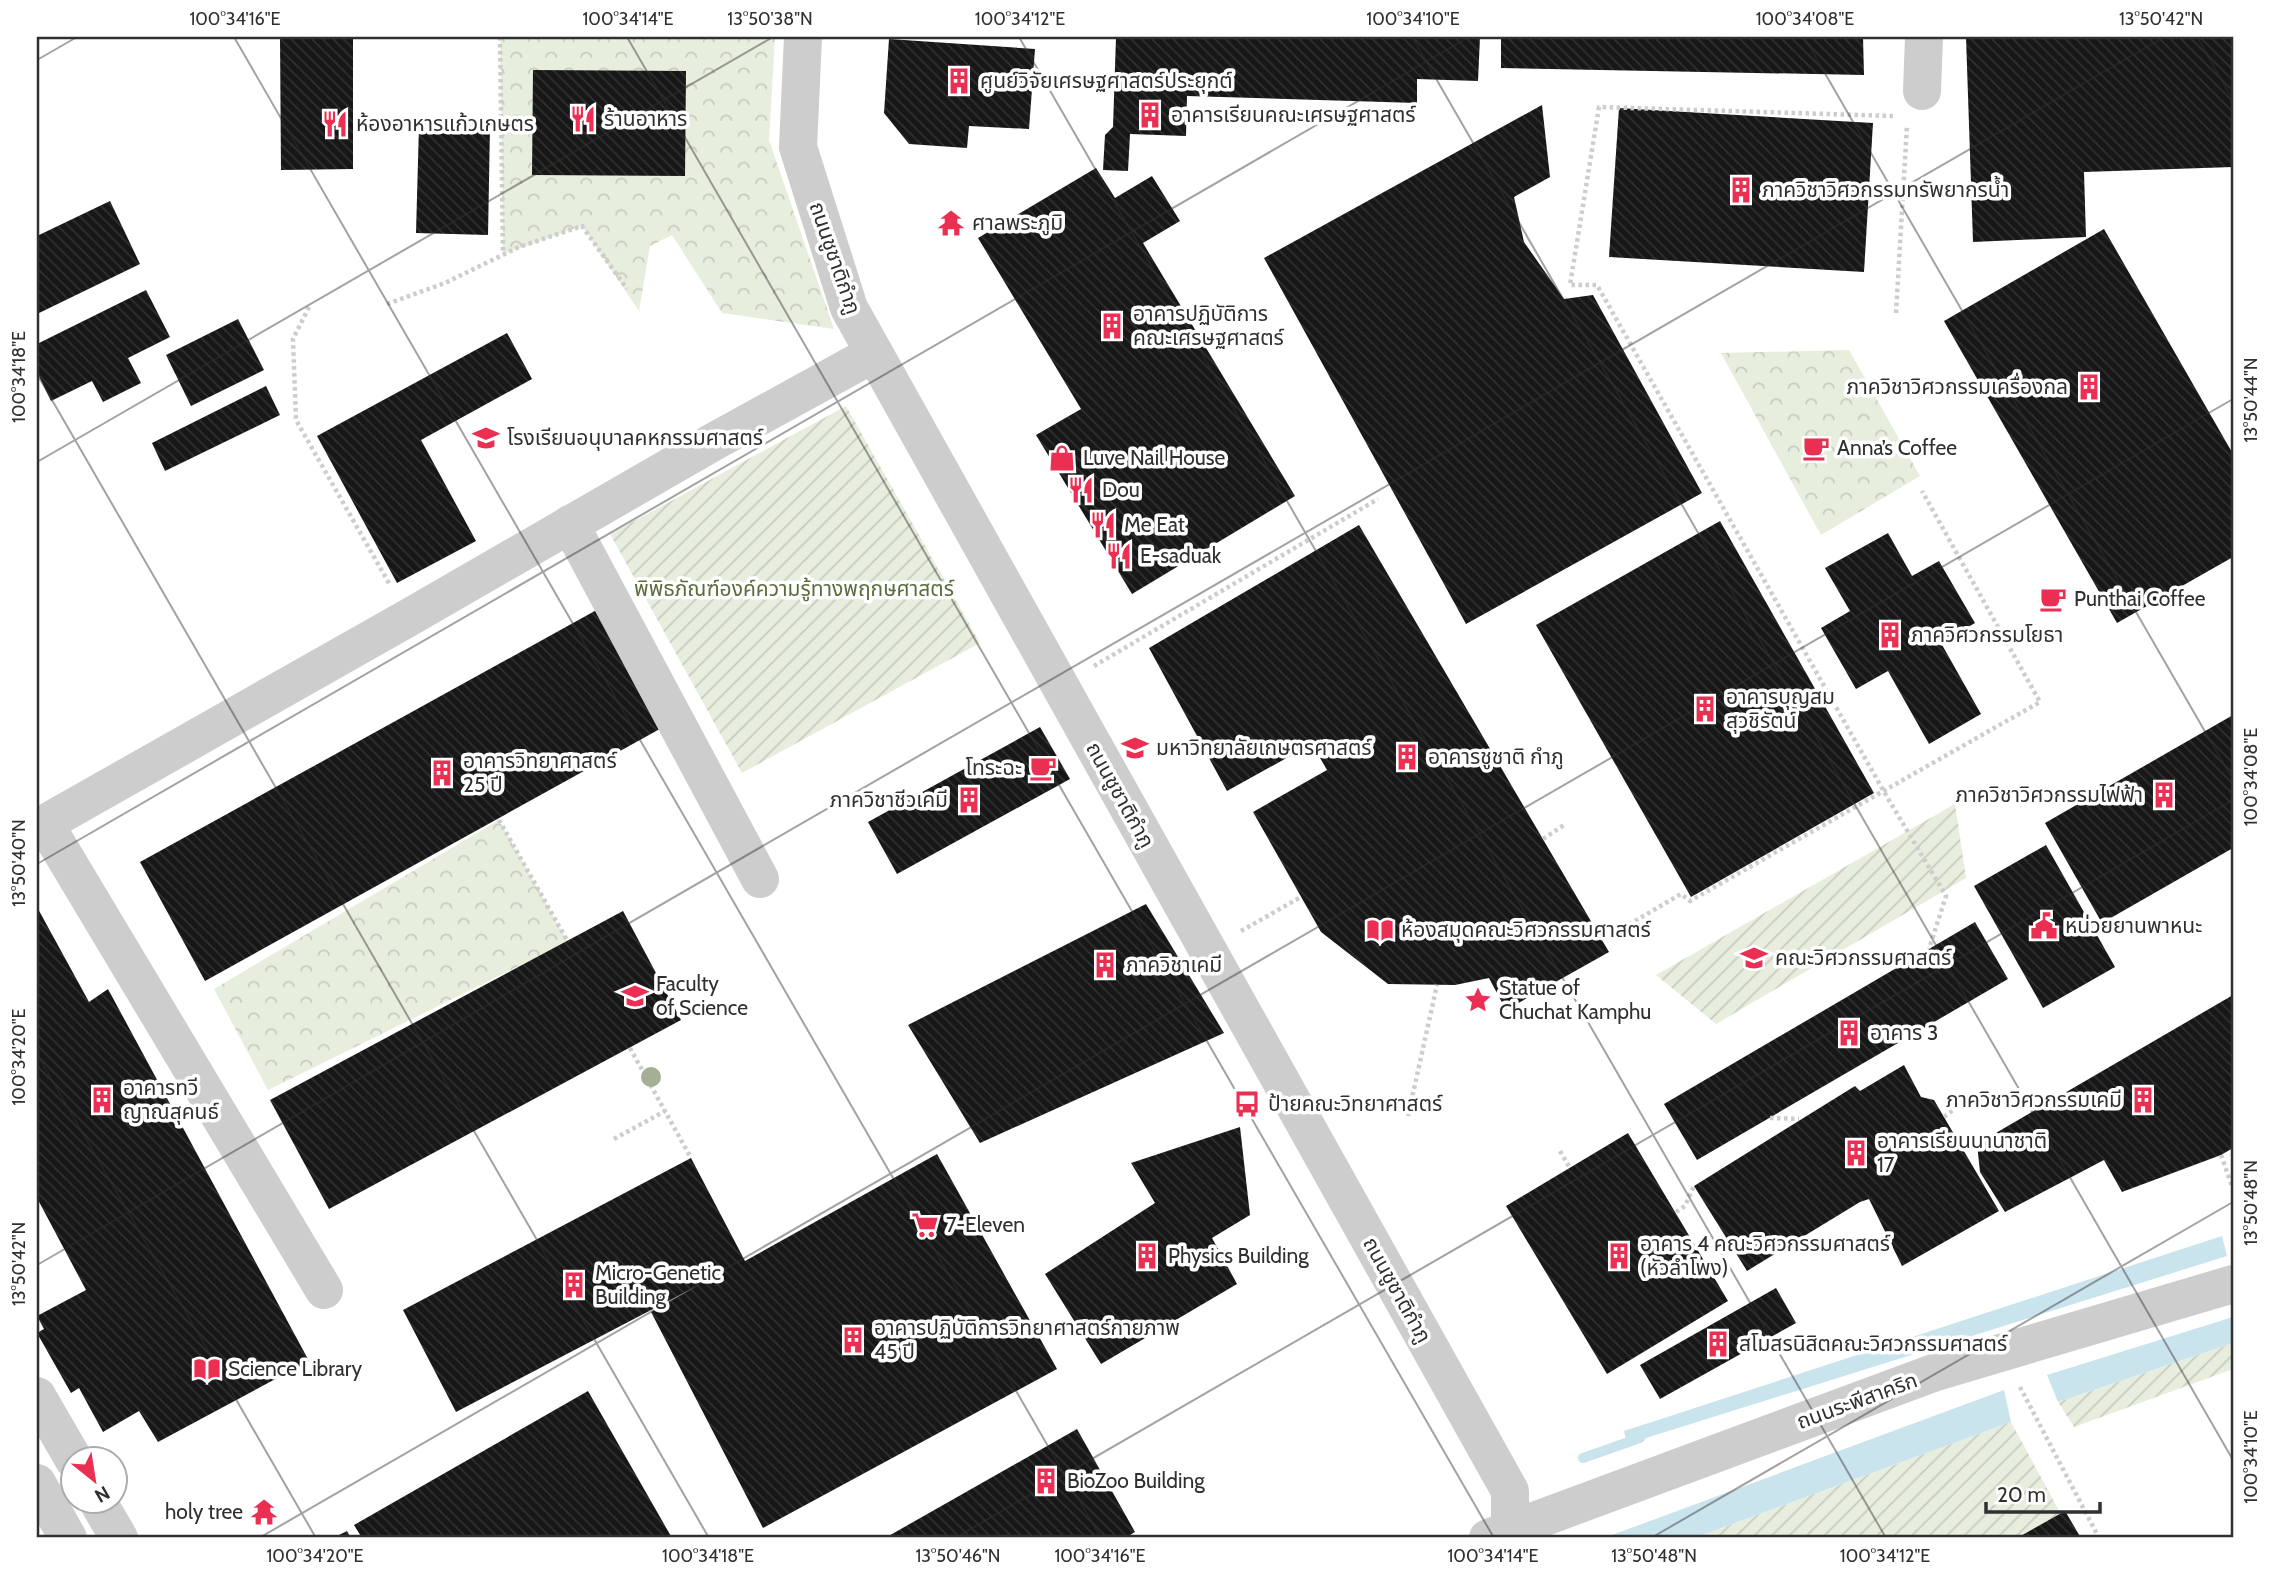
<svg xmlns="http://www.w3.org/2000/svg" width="2270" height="1575" font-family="Cabin,'Noto Sans Thai',sans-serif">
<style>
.park{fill:url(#park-crowns)}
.garden{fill:url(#garden-furrows)}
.water{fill:#cae4ee}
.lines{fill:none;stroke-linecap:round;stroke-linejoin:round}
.stream{stroke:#cae4ee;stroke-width:10}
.building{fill:url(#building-back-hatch)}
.path{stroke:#cdcdcd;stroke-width:4.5;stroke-dasharray:3.5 3.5;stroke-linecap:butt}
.minor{stroke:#cdcdcd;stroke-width:38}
.tree{fill:#a4af94}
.ticks{fill:none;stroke:#303030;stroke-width:2;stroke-opacity:0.45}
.labels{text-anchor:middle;stroke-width:7;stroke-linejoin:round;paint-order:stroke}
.poi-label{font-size:21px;fill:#303030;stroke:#fff;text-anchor:start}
.street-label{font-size:21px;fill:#303030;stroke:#fff}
.park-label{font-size:21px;fill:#596e3c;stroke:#fff}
.neatline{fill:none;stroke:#303030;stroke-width:2.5}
.ticks-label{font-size:18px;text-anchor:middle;fill:#303030}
</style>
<defs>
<pattern id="park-crowns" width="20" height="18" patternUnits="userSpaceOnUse" patternTransform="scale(1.75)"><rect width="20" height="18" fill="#e8eede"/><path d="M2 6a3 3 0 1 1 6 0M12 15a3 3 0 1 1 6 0" fill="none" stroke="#c7ccbf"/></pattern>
<pattern id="garden-furrows" width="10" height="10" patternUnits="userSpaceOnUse" patternTransform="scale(1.75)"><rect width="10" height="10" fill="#e8eede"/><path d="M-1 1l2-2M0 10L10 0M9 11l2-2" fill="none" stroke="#c7ccbf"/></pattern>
<pattern id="building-back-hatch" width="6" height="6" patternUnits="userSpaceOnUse" patternTransform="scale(1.75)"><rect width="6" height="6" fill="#171717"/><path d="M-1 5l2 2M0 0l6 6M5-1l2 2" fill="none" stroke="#303030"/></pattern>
</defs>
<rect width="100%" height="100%" fill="#fff"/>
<!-- park -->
<g class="park">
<polygon points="500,37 775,37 769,140 834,329 722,313 672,235 650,246 639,311 582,226 503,254"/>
<polygon points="1849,350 1920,476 1821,535 1721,353"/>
<polygon points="499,820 568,942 268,1090 214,989"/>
</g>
<!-- garden -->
<g class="garden">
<polygon points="846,406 980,643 742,773 610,534"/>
<polygon points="1955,804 1966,878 1716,1024 1656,975"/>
<polygon points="2233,1343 2233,1369 2074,1427 2058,1402"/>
<polygon points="2011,1422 2062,1516 2023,1538 1694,1538"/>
</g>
<!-- water -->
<g class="water">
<polygon points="2222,1236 2227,1256 1627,1444 1624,1431"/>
<polygon points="2233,1317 2233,1343 2058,1402 2047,1375"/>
<polygon points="2004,1390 2011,1422 1694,1538 1604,1538"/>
</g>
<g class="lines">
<!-- stream -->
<polyline class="stream" points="1583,1458 1640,1438"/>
</g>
<!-- building -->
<g class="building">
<polygon points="280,37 353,37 353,169 281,170"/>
<polygon points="1116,37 1480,37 1478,81 1417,79 1417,103 1187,96 1186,136 1130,134 1128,171 1103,170 1105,135 1113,127"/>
<polygon points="1501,37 1863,37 1864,75 1501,68"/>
<polygon points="1966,37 2233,37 2233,167 2084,172 2086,237 1973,242"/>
<polygon points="889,39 1035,49 1029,129 969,126 967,148 909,144 884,113"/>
<polygon points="533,70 686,71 685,176 532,175"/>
<polygon points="1542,105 1550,177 1514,197 1524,242 1564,299 1593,295 1702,493 1466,624 1264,258"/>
<polygon points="1619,108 1873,123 1864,272 1609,257"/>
<polygon points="419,125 490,126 488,235 416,233"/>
<polygon points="1096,168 1115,198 1152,176 1180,221 1143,243 1295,496 1132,594 1036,435 1081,409 978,238"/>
<polygon points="110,201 140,264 37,314 37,236"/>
<polygon points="2104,229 2233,454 2233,557 2117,623 1944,321"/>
<polygon points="146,290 170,337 128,358 141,383 103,402 92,381 51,401 37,372 37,344"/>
<polygon points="238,319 264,370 191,406 166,355"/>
<polygon points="507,333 532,379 421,440 476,541 397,583 317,436"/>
<polygon points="266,386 280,415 165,471 152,443"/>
<polygon points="1720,521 1874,793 1691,897 1536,625"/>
<polygon points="1359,525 1609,952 1506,1010 1489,978 1455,985 1388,984 1321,932 1253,812 1327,770 1312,744 1227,791 1149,648"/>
<polygon points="1888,533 1912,576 1939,561 1975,623 1941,643 1981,714 1929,744 1888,671 1856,689 1821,628 1850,611 1825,568"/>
<polygon points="602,607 667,725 205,981 140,862"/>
<polygon points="2233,715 2233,848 2102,923 2045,823"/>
<polygon points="1040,727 1070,779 897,874 868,822"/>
<polygon points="2046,845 2115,967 2043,1008 1974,886"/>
<polygon points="1146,904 1224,1033 980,1143 908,1025"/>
<polygon points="37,907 89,1002 108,989 309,1361 158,1442 139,1411 103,1432 79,1388 71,1393 37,1333 44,1329 37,1316 86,1290 37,1198"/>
<polygon points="623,911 681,1020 329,1209 270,1100"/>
<polygon points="1975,922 2008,979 1697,1160 1664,1104"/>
<polygon points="2233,995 2233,1148 2221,1155 2122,1192 2104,1160 2005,1212 1980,1172 1977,1144"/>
<polygon points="1904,1065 1921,1097 1934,1100 1999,1211 1902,1266 1869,1199 1860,1202 1747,1271 1694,1186 1855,1086 1860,1091"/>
<polygon points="1240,1127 1250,1215 1212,1238 1237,1284 1101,1364 1045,1274 1155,1203 1131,1163"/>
<polygon points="1628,1133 1728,1301 1607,1374 1506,1206"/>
<polygon points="937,1154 1057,1369 763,1528 651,1312 697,1286 456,1412 403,1310 691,1158 745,1261"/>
<polygon points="1776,1288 1796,1323 1660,1399 1640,1365"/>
<polygon points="588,1391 672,1538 362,1538 354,1525"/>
<polygon points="1077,1429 1135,1532 1125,1538 885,1538"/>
<polygon points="2065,1511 2081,1538 2017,1538"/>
<polygon points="347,1531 351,1538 333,1538"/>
</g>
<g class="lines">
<!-- path -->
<g class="path">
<polyline points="500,37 503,254"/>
<polyline points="1893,116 1599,107 1570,285 1597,285 1883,790 1946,896 1929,949"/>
<polyline points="387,304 445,283 519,247 582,226 627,289"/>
<polyline points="309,307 293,339 296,420 390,585"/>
<polyline points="1896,313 1907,125"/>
<polyline points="1094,666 1378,499"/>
<polyline points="499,820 568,942"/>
<polyline points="1543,839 1564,825"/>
<polyline points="1623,928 1681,894 1690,901 2040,702 1922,491"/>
<polyline points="1241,931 1301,897"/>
<polyline points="630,1048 691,1158"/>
<polyline points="1408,1116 1437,985"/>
<polyline points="1944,1117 1954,1109"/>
<polyline points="1770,1118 1799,1119"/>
<polyline points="614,1139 665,1111"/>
<polyline points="1560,1151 1570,1168"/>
<polyline points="2221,1155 2233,1189"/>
<polyline points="1676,1212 1685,1206 1694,1186"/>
<polyline points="2020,1387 2099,1538"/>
</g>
<!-- minor -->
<g class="minor">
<polyline points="803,37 798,147 849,308 1510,1491 1510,1529"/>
<polyline points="1922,91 1924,37"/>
<polyline points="570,524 760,879"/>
<polyline points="45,824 324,1290"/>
<polyline points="37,828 408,618 715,441 873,354"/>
<polyline points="37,1396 74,1460"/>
<polyline points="37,1483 68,1538"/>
<polyline points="98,1502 119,1538"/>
<polyline points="1488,1538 1936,1372 2233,1284"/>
</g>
</g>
<!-- trees -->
<g class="tree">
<circle cx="651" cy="1077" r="10"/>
<circle cx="264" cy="1511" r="10"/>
</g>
<!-- ticks -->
<path class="ticks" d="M234,37L1101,1538M627,37L1494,1538M1019,37L1886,1538M1412,37L2233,1460M1804,37L2233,780M2197,37L2233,100M37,60L77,37M37,374L709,1538M37,462L773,37M37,864L1469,37M37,1054L316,1538M37,1265L2164,37M259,1538L2233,399M955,1538L2233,800M1651,1538L2233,1202"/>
<!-- icons -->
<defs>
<g id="building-bare" transform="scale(2.1)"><path d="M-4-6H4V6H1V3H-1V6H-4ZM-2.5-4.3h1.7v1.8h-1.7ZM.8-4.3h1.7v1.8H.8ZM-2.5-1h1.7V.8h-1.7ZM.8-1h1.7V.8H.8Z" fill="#eb2f53" stroke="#fff" stroke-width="2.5" paint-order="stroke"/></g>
<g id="restaurant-bare" transform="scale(2.1)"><path d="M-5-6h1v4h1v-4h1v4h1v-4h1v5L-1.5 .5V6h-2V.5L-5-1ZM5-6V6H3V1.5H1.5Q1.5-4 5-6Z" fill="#eb2f53" stroke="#fff" stroke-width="2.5" paint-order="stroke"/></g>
<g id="temple-bare" transform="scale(2.1)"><path d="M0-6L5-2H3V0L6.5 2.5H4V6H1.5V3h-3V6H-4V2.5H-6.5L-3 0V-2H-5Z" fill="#eb2f53" stroke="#fff" stroke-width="2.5" paint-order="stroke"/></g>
<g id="school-bare" transform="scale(2.1)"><path d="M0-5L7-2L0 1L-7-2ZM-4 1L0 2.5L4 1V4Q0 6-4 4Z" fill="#eb2f53" stroke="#fff" stroke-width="2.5" paint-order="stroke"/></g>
<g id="cafe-bare" transform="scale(2.1)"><path d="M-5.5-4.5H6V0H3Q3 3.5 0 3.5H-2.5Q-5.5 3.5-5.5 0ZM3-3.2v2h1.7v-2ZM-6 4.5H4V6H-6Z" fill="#eb2f53" stroke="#fff" stroke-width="2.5" paint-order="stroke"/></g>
<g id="shop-bare" transform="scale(2.1)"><path d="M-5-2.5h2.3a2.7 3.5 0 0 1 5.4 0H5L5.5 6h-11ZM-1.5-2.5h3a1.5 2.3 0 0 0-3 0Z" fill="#eb2f53" stroke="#fff" stroke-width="2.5" paint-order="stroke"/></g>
<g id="university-bare" transform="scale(2.1)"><path d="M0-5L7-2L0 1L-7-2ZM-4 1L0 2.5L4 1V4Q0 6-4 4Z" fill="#eb2f53" stroke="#fff" stroke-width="2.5" paint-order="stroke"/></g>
<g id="civic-bare" transform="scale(2.1)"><path d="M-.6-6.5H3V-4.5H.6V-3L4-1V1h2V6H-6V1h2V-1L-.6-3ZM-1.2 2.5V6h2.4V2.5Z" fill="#eb2f53" stroke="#fff" stroke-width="2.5" paint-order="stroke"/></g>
<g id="library-bare" transform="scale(2.1)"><path d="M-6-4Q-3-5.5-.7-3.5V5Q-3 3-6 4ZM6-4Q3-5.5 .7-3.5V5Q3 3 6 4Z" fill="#eb2f53" stroke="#fff" stroke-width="2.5" paint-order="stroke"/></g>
<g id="sight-bare" transform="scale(2.1)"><path d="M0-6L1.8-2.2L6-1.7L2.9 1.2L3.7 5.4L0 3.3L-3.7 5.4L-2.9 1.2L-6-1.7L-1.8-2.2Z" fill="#eb2f53" stroke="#fff" stroke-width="2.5" paint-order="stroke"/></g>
<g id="bus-bare" transform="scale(2.1)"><path d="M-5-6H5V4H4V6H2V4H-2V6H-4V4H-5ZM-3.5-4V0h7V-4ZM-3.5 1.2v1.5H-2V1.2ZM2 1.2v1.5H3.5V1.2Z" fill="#eb2f53" stroke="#fff" stroke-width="2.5" paint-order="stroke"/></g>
<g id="supermarket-bare" transform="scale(2.1)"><path d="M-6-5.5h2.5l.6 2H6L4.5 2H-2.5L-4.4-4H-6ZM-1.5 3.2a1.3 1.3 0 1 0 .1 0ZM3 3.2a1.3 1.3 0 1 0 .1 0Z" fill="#eb2f53" stroke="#fff" stroke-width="2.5" paint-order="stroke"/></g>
</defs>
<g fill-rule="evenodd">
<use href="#building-bare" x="959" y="81"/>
<use href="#building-bare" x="1150" y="115"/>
<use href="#restaurant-bare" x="583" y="119"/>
<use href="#restaurant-bare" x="335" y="124"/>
<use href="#building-bare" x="1741" y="190"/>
<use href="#temple-bare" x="951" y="223"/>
<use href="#building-bare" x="1112" y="326"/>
<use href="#building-bare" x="2089" y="387"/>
<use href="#school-bare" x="486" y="438"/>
<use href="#cafe-bare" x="1816" y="448"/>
<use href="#shop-bare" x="1062" y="458"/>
<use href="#restaurant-bare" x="1081" y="490"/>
<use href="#restaurant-bare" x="1103" y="525"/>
<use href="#restaurant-bare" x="1119" y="556"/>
<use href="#cafe-bare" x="2053" y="599"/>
<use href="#building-bare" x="1890" y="635"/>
<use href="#building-bare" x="1705" y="709"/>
<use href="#university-bare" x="1135" y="748"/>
<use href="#building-bare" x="1407" y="757"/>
<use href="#cafe-bare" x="1043" y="768"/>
<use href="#building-bare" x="442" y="773"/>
<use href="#building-bare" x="2164" y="795"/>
<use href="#building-bare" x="969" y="800"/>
<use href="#civic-bare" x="2044" y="926"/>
<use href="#library-bare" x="1380" y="930"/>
<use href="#university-bare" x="1754" y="958"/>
<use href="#building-bare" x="1105" y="965"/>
<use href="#university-bare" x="635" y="996"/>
<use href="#sight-bare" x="1478" y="1000"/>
<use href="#building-bare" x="1849" y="1033"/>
<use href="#building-bare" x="102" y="1100"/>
<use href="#building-bare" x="2143" y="1100"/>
<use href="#bus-bare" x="1247" y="1104"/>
<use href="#building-bare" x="1856" y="1153"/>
<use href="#supermarket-bare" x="925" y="1225"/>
<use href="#building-bare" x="1147" y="1256"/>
<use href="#building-bare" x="1619" y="1256"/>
<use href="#building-bare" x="574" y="1285"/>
<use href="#building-bare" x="853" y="1340"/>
<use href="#building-bare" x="1718" y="1344"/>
<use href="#library-bare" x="207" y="1369"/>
<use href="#building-bare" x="1046" y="1481"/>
<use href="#temple-bare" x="264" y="1512"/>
</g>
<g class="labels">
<!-- poi labels -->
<g class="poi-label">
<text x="980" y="88">ศูนย์วิจัยเศรษฐศาสตร์ประยุกต์</text>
<text x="1171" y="122">อาคารเรียนคณะเศรษฐศาสตร์</text>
<text x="604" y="126">ร้านอาหาร</text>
<text x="356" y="131">ห้องอาหารแก้วเกษตร</text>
<text x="1762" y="197">ภาควิชาวิศวกรรมทรัพยากรน้ำ</text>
<text x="972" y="230">ศาลพระภูมิ</text>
<text x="1133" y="321">อาคารปฏิบัติการ<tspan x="1133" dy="24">คณะเศรษฐศาสตร์</tspan></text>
<text x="2068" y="394" text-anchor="end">ภาควิชาวิศวกรรมเครื่องกล</text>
<text x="507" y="445">โรงเรียนอนุบาลคหกรรมศาสตร์</text>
<text x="1837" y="455">Anna’s Coffee</text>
<text x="1083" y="465">Luve Nail House</text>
<text x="1102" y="497">Dou</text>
<text x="1124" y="532">Me Eat</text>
<text x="1140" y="563">E-saduak</text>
<text x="2074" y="606">Punthai Coffee</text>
<text x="1911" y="642">ภาควิศวกรรมโยธา</text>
<text x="1726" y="704">อาคารบุญสม<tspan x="1726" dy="24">สุวชิรัตน์</tspan></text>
<text x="1156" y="755">มหาวิทยาลัยเกษตรศาสตร์</text>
<text x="1428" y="764">อาคารชูชาติ กำภู</text>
<text x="463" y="768">อาคารวิทยาศาสตร์<tspan x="463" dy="24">25 ปี</tspan></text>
<text x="1022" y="775" text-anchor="end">โทระฉะ</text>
<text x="2143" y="802" text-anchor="end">ภาควิชาวิศวกรรมไฟฟ้า</text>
<text x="948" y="807" text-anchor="end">ภาควิชาชีวเคมี</text>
<text x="2065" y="933">หน่วยยานพาหนะ</text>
<text x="1401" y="937">ห้องสมุดคณะวิศวกรรมศาสตร์</text>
<text x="1775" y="965">คณะวิศวกรรมศาสตร์</text>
<text x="1126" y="972">ภาควิชาเคมี</text>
<text x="656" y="991">Faculty<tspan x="656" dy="24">of Science</tspan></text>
<text x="1499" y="995">Statue of<tspan x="1499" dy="24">Chuchat Kamphu</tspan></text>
<text x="1870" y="1040">อาคาร 3</text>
<text x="123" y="1095">อาคารทวี<tspan x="123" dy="24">ญาณสุคนธ์</tspan></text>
<text x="2122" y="1107" text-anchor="end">ภาควิชาวิศวกรรมเคมี</text>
<text x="1268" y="1111">ป้ายคณะวิทยาศาสตร์</text>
<text x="1877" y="1148">อาคารเรียนนานาชาติ<tspan x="1877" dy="24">17</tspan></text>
<text x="946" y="1232">7-Eleven</text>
<text x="1640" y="1251">อาคาร 4 คณะวิศวกรรมศาสตร์<tspan x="1640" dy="24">(หัวลำโพง)</tspan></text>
<text x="1168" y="1263">Physics Building</text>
<text x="595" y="1280">Micro-Genetic<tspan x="595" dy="24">Building</tspan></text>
<text x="874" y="1335">อาคารปฏิบัติการวิทยาศาสตร์กายภาพ<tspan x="874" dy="24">45 ปี</tspan></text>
<text x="1739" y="1351">สโมสรนิสิตคณะวิศวกรรมศาสตร์</text>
<text x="228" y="1376">Science Library</text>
<text x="1067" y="1488">BioZoo Building</text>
<text x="243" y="1519" text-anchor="end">holy tree</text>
</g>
<!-- street labels -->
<g class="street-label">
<text transform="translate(835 258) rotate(71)" y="7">ถนนชูชาติกำภู</text>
<text transform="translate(1120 795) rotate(61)" y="7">ถนนชูชาติกำภู</text>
<text transform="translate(1397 1290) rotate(61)" y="7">ถนนชูชาติกำภู</text>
<text transform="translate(1857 1401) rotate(-20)" y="7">ถนนระพีสาคริก</text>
</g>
<!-- park labels -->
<g class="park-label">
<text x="794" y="596">พิพิธภัณฑ์องค์ความรู้ทางพฤกษศาสตร์</text>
</g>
</g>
<!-- border -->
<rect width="2270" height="1575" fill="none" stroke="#ffffff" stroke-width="77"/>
<!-- north arrow -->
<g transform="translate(94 1480) rotate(150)"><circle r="33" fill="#ffffff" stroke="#acacac" stroke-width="2"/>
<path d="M0-5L12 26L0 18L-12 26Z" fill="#eb2f53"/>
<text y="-10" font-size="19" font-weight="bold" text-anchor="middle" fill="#303030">N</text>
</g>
<!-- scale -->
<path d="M1986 1502v10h114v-10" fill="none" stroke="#303030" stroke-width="3.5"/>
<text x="1997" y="1502" font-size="21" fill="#303030" stroke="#ffffff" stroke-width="5" paint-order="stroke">20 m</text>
<rect x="38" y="38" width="2194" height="1498" class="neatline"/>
<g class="ticks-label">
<text x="235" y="25">100°34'16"E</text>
<text x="628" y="25">100°34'14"E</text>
<text x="770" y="25">13°50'38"N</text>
<text x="1020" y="25">100°34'12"E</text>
<text x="1413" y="25">100°34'10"E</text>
<text x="1805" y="25">100°34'08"E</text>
<text x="2161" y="25">13°50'42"N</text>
<text transform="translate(19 377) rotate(-90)" y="6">100°34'18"E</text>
<text transform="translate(2251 400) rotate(-90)" y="6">13°50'44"N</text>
<text transform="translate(2251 777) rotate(-90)" y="6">100°34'08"E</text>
<text transform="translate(19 863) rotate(-90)" y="6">13°50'40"N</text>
<text transform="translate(19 1057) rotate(-90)" y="6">100°34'20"E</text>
<text transform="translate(2251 1203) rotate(-90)" y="6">13°50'48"N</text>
<text transform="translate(19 1264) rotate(-90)" y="6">13°50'42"N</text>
<text transform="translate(2251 1457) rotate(-90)" y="6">100°34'10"E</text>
<text x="315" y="1562">100°34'20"E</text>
<text x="708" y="1562">100°34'18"E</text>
<text x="958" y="1562">13°50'46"N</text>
<text x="1100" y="1562">100°34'16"E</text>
<text x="1493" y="1562">100°34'14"E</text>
<text x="1654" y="1562">13°50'48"N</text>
<text x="1885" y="1562">100°34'12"E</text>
</g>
</svg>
